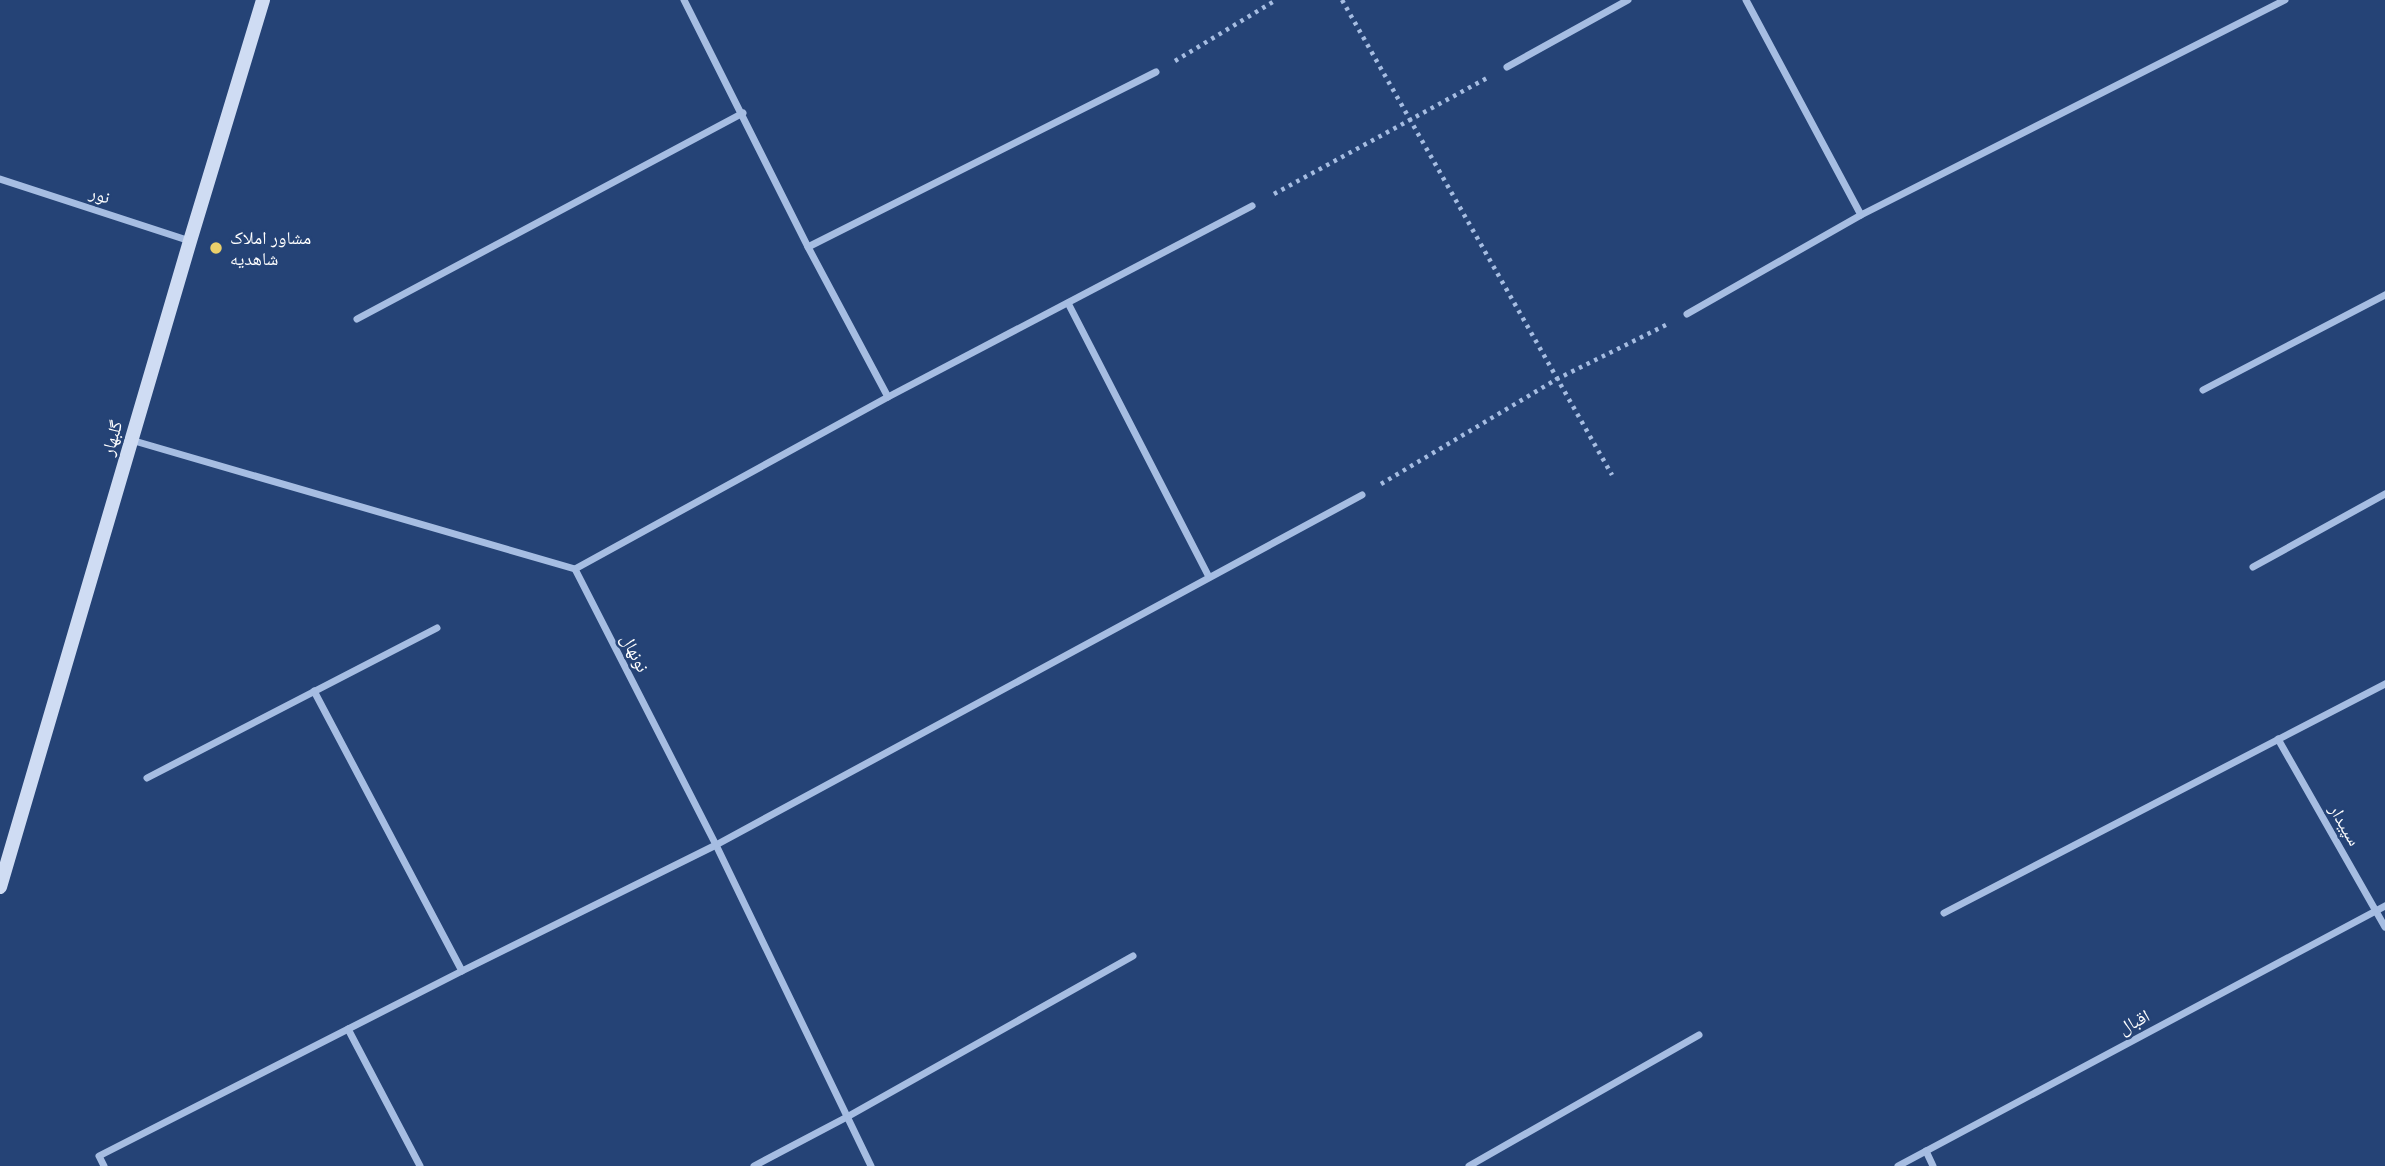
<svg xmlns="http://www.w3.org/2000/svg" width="2385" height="1166" font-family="'Nunito Sans','Noto Naskh Arabic',sans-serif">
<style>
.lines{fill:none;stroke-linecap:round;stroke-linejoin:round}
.path{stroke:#a6bde2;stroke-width:4.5;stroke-dasharray:3.5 5;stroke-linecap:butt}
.street{stroke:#a6bde2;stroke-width:7}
.secondary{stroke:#cfdcf3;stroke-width:14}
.poi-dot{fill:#ebd06b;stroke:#254376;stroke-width:2.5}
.labels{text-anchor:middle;stroke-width:5;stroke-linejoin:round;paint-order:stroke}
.street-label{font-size:18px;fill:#fff;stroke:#254376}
.poi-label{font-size:18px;fill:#fff;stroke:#254376;text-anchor:start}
</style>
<rect width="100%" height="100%" fill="#254376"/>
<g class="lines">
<!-- path -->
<g class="path">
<polyline points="1342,0 1612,475"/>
<polyline points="1175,61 1276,0"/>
<polyline points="1274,194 1487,78"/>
<polyline points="1381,484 1557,379 1666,325"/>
</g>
<!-- street -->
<g class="street">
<polyline points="1746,0 1861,215 2285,0"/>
<polyline points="1507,67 1628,0"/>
<polyline points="0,179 190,241"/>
<polyline points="808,247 1156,72"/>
<polyline points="1068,303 1209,577"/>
<polyline points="1687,314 1861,215"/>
<polyline points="357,319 743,113"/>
<polyline points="2203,390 2385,295"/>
<polyline points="888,397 1252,206"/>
<polyline points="131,440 575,569 716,845 871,1166"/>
<polyline points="2253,567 2385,494"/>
<polyline points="575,569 888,397 808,247 684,0"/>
<polyline points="314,691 462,971"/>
<polyline points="2278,739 2385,927"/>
<polyline points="147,778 437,628"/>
<polyline points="1944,913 2385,684"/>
<polyline points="348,1029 420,1166"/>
<polyline points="1926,1151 1933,1166"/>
<polyline points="104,1166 99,1156 462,971 716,845 1362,495"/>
<polyline points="754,1166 847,1117 1133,956"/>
<polyline points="1469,1166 1699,1035"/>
<polyline points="1898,1166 2385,906"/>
</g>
<!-- secondary -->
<polyline class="secondary" points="0,887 190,241 263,0"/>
</g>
<!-- markers -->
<circle class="poi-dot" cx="216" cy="248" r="7"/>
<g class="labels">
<!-- street labels -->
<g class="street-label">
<text transform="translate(100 195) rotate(18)" y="6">نور</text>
<text transform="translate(112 438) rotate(-74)" y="6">گلبهار</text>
<text transform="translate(635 653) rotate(63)" y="6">نونهال</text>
<text transform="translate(2345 825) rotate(60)" y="6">سپیدار</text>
<text transform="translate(2134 1022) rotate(-28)" y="6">اقبال</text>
</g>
<!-- poi labels -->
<g class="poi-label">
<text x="230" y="244">مشاور املاک<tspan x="230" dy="21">شاهدیه</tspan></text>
</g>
</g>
</svg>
